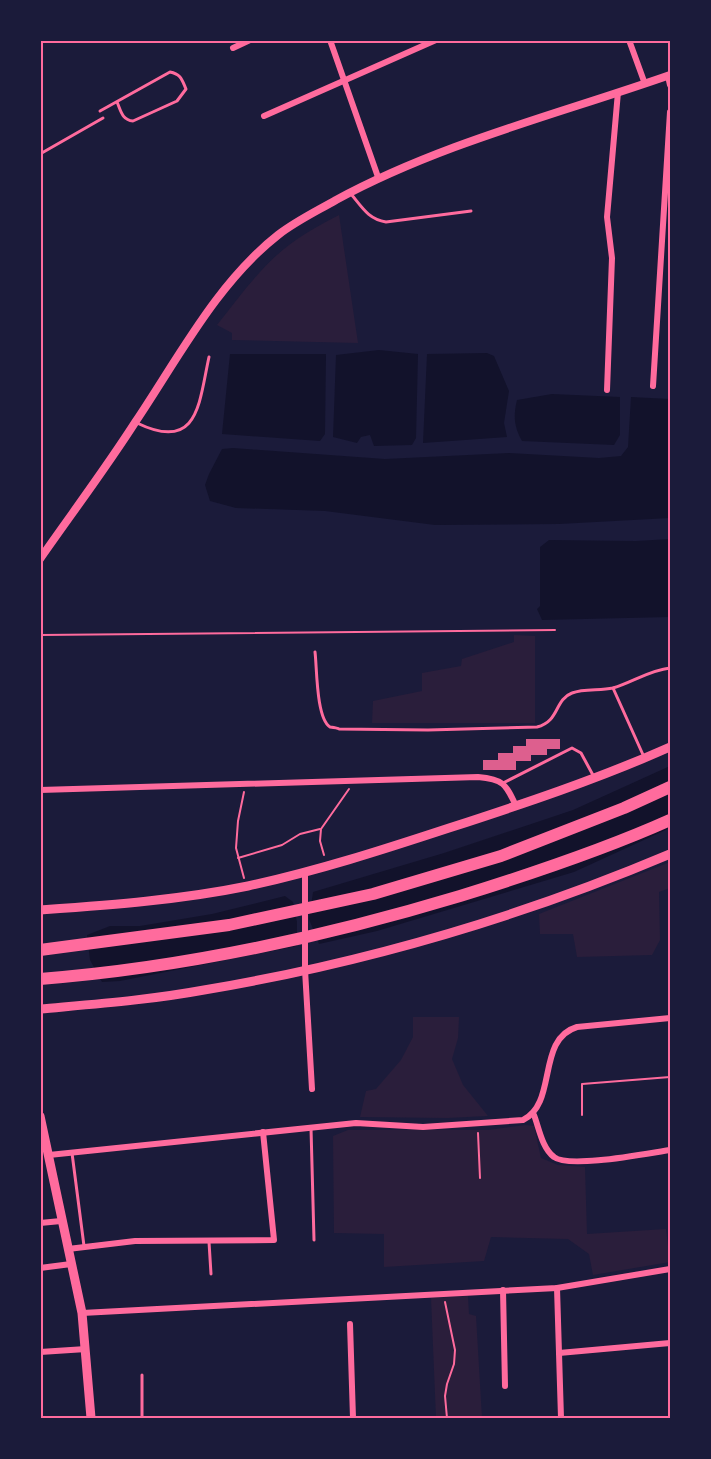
<svg xmlns="http://www.w3.org/2000/svg" width="711" height="1459" font-family="Helvetica,sans-serif">
<style>
.green{fill:#2a1e3b}
.water{fill:#12122b}
.building{fill:#dd5f8e}
.lines{fill:none;stroke-linecap:round;stroke-linejoin:round}
.path{stroke:#ff6b9d;stroke-width:2}
.service{stroke:#ff6b9d;stroke-width:3}
.minor{stroke:#ff6b9d;stroke-width:6}
.tertiary{stroke:#ff6b9d;stroke-width:8}
.secondary{stroke:#ff6b9d;stroke-width:9}
.motorway{stroke:#ff6b9d;stroke-width:12}
.neatline{fill:none;stroke:#ff6b9d;stroke-width:2}
</style>
<rect width="100%" height="100%" fill="#1b1b3a"/>
<!-- green -->
<g class="green">
<path d="M339,215L358,343L232,340V333L217,325C237,300 259,269 284,249C301,235 320,225 339,215Z"/>
<polygon points="514,635 535,636 535,723 372,723 373,701 422,691 422,673 461,666 462,659 514,642"/>
<polygon points="670,862 670,888 659,892 660,940 652,955 577,957 573,934 540,934 539,914"/>
<polygon points="413,1017 459,1017 458,1038 452,1059 463,1085 488,1116 447,1118 360,1117 366,1091 376,1089 401,1060 413,1037"/>
<polygon points="526,1125 534,1126 541,1158 558,1165 585,1167 587,1234 666,1229 670,1262 593,1275 589,1254 568,1239 491,1237 484,1261 384,1267 384,1234 334,1233 333,1136 348,1130 488,1130"/>
<polygon points="468,1296 469,1314 476,1316 482,1418 436,1418 431,1298"/>
</g>
<!-- water -->
<g class="water">
<polygon points="379,350 418,354 416,438 412,445 374,446 370,435 361,437 357,443 333,437 336,355"/>
<polygon points="487,353 494,356 509,391 504,423 507,437 423,443 427,354"/>
<polygon points="230,354 326,354 325,434 320,441 222,434"/>
<path d="M552,394L620,397V435L614,445L522,441C514,427 513,416 517,400Z"/>
<polygon points="631,397 670,399 670,518 559,524 435,525 325,511 236,508 210,501 205,485 209,474 222,449 233,448 385,459 509,453 599,458 621,456 628,447"/>
<polygon points="670,539 670,617 542,620 537,609 540,606 540,547 549,540 636,541"/>
<polygon points="670,766 670,828 574,872 377,931 319,944 309,919 313,892 444,853 573,810"/>
<polygon points="285,896 293,902 297,922 297,946 120,981 102,982 90,960 87,935 110,926 140,926 212,914"/>
</g>
<!-- building -->
<polygon class="building" points="526,739 560,739 560,749 547,749 547,755 531,755 531,761 516,761 516,770 483,770 483,760 498,760 498,753 513,753 513,746 526,746"/>
<g class="lines">
<!-- path -->
<g class="path">
<polyline points="40,635 555,630"/>
<polyline points="324,855 320,841 321,829 349,789"/>
<polyline points="238,858 282,845 300,834 320,829"/>
<polyline points="244,878 236,848 238,821 244,792"/>
<polyline points="582,1115 582,1084 670,1077"/>
<polyline points="478,1133 480,1178"/>
<polyline points="445,1302 455,1350 454,1364 447,1384 445,1396 447,1418"/>
</g>
<!-- service -->
<g class="service">
<path d="M100,111L170,72C181,74 182,80 186,89L177,101L133,121C122,120 121,111 117,102"/>
<polyline points="40,154 103,118"/>
<path d="M351,194C362,207 368,219 386,222L471,211"/>
<path d="M137,423C199,453 199,402 209,357"/>
<path d="M315,652C317,667 316,718 330,727C330,727 338,728 339,729L428,730L537,727C560,721 554,700 572,693C584,688 600,691 613,688C633,682 650,670 670,668"/>
<polyline points="613,688 644,757"/>
<polyline points="503,783 572,748 581,753 594,777"/>
<polyline points="311,1128 314,1240"/>
<polyline points="72,1153 84,1246"/>
<polyline points="209,1242 211,1274"/>
<polyline points="142,1418 142,1375"/>
</g>
<!-- minor -->
<g class="minor">
<polyline points="330,40 378,177"/>
<polyline points="629,40 645,84"/>
<polyline points="233,48 250,40"/>
<polyline points="668,76 670,85"/>
<polyline points="264,116 436,40"/>
<polyline points="653,386 670,112"/>
<polyline points="607,390 612,258 607,217 618,92"/>
<path d="M40,790L478,777C503,779 506,784 516,806"/>
<polyline points="305,873 305,970 312,1089"/>
<path d="M534,1115C539,1128 542,1148 554,1157C569,1169 649,1153 670,1150"/>
<path d="M49,1155L356,1123L423,1127L523,1120C558,1103 536,1039 577,1027L670,1018"/>
<polyline points="40,1223 61,1221"/>
<polyline points="68,1249 135,1241 274,1240 263,1132"/>
<polyline points="40,1268 71,1264"/>
<polyline points="557,1288 561,1418"/>
<polyline points="503,1290 505,1386"/>
<polyline points="82,1313 557,1288 670,1269"/>
<polyline points="350,1324 353,1418"/>
<polyline points="40,1352 86,1349"/>
<polyline points="559,1353 670,1343"/>
</g>
<!-- tertiary -->
<path class="tertiary" d="M40,559C72,513 106,468 136,421C179,357 217,283 278,235C296,221 317,211 336,200C441,143 559,114 670,75"/>
<!-- secondary -->
<g class="secondary">
<path d="M40,910C109,905 180,900 248,886C317,871 382,850 449,828C523,804 598,779 670,747"/>
<path d="M40,1009C95,1004 150,1000 204,990C364,963 521,917 670,854"/>
<polyline points="40,1116 82,1313 91,1418"/>
</g>
<!-- motorway -->
<g class="motorway">
<polyline points="40,950 229,925 373,894 501,856 624,808 670,787"/>
<path d="M40,979C183,968 324,937 460,896C531,874 603,850 670,820"/>
</g>
</g>
<!-- border -->
<rect width="711" height="1459" fill="none" stroke="#1b1b3a" stroke-width="84"/>
<rect x="42" y="42" width="627" height="1375" class="neatline"/>
</svg>
